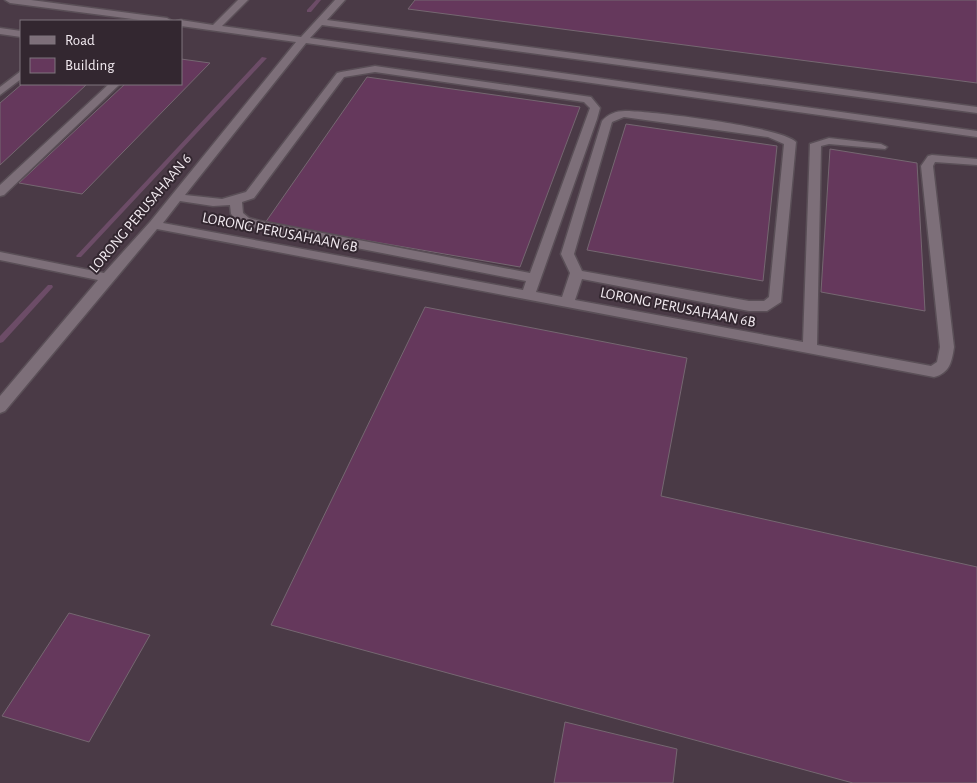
<svg xmlns="http://www.w3.org/2000/svg" width="977" height="783" font-family="'Alegreya Sans',sans-serif">
<style>
.built{fill:#4a3a46;fill-rule:evenodd}
.lines{fill:none;stroke-linecap:round;stroke-linejoin:round}
.stream{fill:#6c4c67;fill-rule:evenodd}
.building{fill:#65385c;stroke:#756771}
.minor-casing{stroke:#5a4f57;stroke-width:3}
.minor{fill:#7d6f79;fill-rule:evenodd}
.labels{text-anchor:middle;stroke-width:4;stroke-linejoin:round;paint-order:stroke}
.street-label{font-size:15px;fill:#f2eaf0;stroke:#332730}
</style>
<rect width="100%" height="100%" fill="#3d313a"/>
<!-- built -->
<path class="built" d="M0,0H977V783H0ZM21,21H181V84H21Z"/>
<g class="lines">
<!-- stream -->
<g class="stream">
<polygon points="316,0 321,0 311,12 307,12 307,10"/>
<polygon points="262,57 267,58 81,257 77,257 76,256 77,255"/>
<polygon points="48,285 52,285 53,287 3,342 0,343 0,336"/>
</g>
</g>
<!-- building -->
<g class="building">
<polygon points="415,0 977,0 977,83 408,9"/>
<polygon points="181,59 210,63 82,194 19,183 125,84 181,84"/>
<polygon points="367,77 580,107 520,267 265,223"/>
<polygon points="22,84 86,85 0,165 0,103"/>
<polygon points="626,124 777,146 763,281 587,250"/>
<polygon points="830,149 917,163 925,311 821,292"/>
<polygon points="425,307 687,358 661,496 977,567 977,783 853,783 271,625"/>
<polygon points="69,613 150,635 89,742 2,716"/>
<polygon points="565,722 677,749 673,783 554,783"/>
</g>
<g class="lines">
<!-- minor casing -->
<g class="minor-casing">
<g id="minor">
<polygon points="5,0 31,0 167,18 172,21 148,21 10,3"/>
<path d="M238,0H248L222,26L301,37L335,0H345L327,20L977,107V113L322,25L310,38L977,131V137L306,43L185,195L222,199L246,192L337,73L341,72L375,66L591,97L600,108L597,119L536,292L562,297L570,273L561,254L602,121C608,114 616,111 625,111C651,111 782,127 796,142L781,302L767,311H749L582,279L575,300L803,342L810,144L829,138L881,144L887,147L885,149L829,144L821,146L817,345L931,366L937,362L940,347L921,166L928,156L932,155L977,159V165L935,162L933,166L954,347C952,361 950,373 934,377L157,229L5,411L0,413V396L98,280L0,260V252L104,273L150,222L296,42L181,26V21H177L181,20L213,25ZM375,72L584,102L590,108L530,273L260,221L249,218L243,213L242,202L254,198L344,77ZM624,117L768,137L784,144L769,297L764,301H749L582,271L574,254L612,122ZM180,201L213,206L230,205L231,214L241,224L259,229L526,281L523,290L163,223Z"/>
<polygon points="0,28 21,31 21,37 0,34"/>
<polygon points="21,71 21,79 0,95 0,87"/>
<polygon points="109,84 120,84 4,195 0,196 0,185"/>
</g>
</g>
<!-- minor -->
<use href="#minor" class="minor"/>
</g>
<g class="labels">
<!-- street labels -->
<g class="street-label">
<text transform="translate(140 213) rotate(-50)" y="5">LORONG PERUSAHAAN 6</text>
<text transform="translate(280 232) rotate(11)" y="5">LORONG PERUSAHAAN 6B</text>
<text transform="translate(678 307) rotate(11)" y="5">LORONG PERUSAHAAN 6B</text>
</g>
</g>
<!-- legend -->
<rect x="20" y="20" width="162" height="65" fill="#332730" stroke="#7f757d"/>
<rect x="30" y="36" width="25" height="8" fill="#7d6f79" stroke="#7f757d"/>
<text x="65" y="45" font-size="15" fill="#f2eaf0">Road</text>
<rect x="30" y="58" width="25" height="15" fill="#65385c" stroke="#7f757d"/>
<text x="65" y="70" font-size="15" fill="#f2eaf0">Building</text>
</svg>
